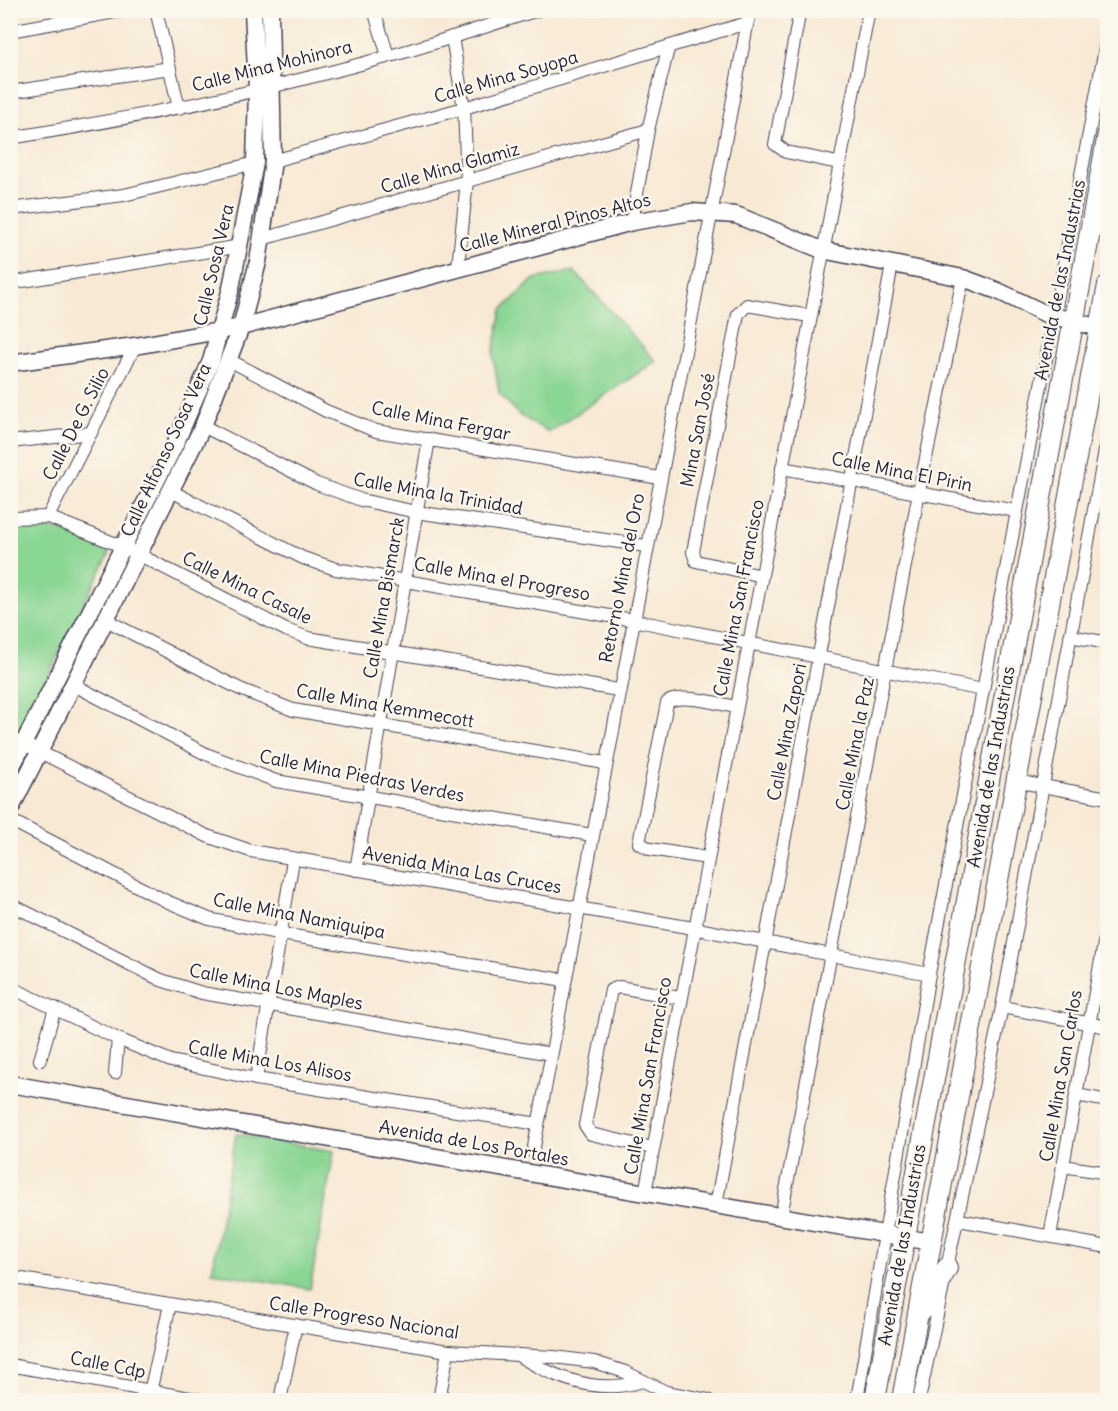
<svg xmlns="http://www.w3.org/2000/svg" width="1118" height="1411" font-family="Delius,sans-serif">
<style>
.green{fill:#8ad693;stroke:#567c67;stroke-width:1.5}
.lines{fill:none;stroke-linecap:round;stroke-linejoin:round}
.street-casing{stroke:#424052;stroke-width:14}
.secondary-casing{stroke:#424052;stroke-width:19}
.primary-casing{stroke:#424052;stroke-width:22}
.street{stroke:#fff;stroke-width:12}
.secondary{stroke:#fff;stroke-width:16}
.primary{stroke:#fff;stroke-width:20}
.labels{text-anchor:middle;stroke-width:5;stroke-linejoin:round;paint-order:stroke}
.street-label{font-size:18px;fill:#22223b;stroke:#fbf7ec}
</style>
<rect width="100%" height="100%" fill="#fbf7ec"/>
<filter id="ink" filterUnits="userSpaceOnUse"><feTurbulence type="fractalNoise" baseFrequency=".0167" numOctaves="2"/><feDisplacementMap in="SourceGraphic" scale="12" xChannelSelector="R" yChannelSelector="G"/><feConvolveMatrix kernelMatrix="1 2 1 2 8 2 1 2 1" color-interpolation-filters="sRGB"/></filter>
<filter id="wash" filterUnits="userSpaceOnUse"><feTurbulence type="fractalNoise" baseFrequency=".008" numOctaves="4" result="noise"/><feDisplacementMap in="SourceGraphic" scale="24" xChannelSelector="R" yChannelSelector="G"/><feGaussianBlur stdDeviation="1.35" result="paint"/><feColorMatrix in="noise" values="0 0 0 0 0 0 0 0 0 0 0 0 0 0 0 0 0 1.4 0 .05"/><feComposite in="paint" operator="in"/></filter>
<g filter="url(#wash)">
<rect width="100%" height="100%" fill="#f8e9d4"/>
<!-- green -->
<g class="green">
<polygon points="574,271 656,361 549,432 519,415 499,393 493,354 502,310 534,279"/>
<polygon points="11,525 61,530 106,548 109,554 22,727 17,733 10,732"/>
<polygon points="236,1134 334,1151 310,1289 212,1272"/>
</g>
</g>
<g filter="url(#ink)">
<g class="lines">
<!-- street casing -->
<g class="street-casing">
<g id="street">
<polyline points="156,10 179,108"/>
<polyline points="374,10 388,56"/>
<polyline points="800,10 775,144 786,152 838,163"/>
<polyline points="10,31 126,10"/>
<polyline points="452,37 464,108 467,181 458,267"/>
<polyline points="10,92 170,68"/>
<polyline points="10,121 12,138"/>
<path d="M10,138C138,118 265,91 390,56C440,42 489,25 538,10"/>
<polyline points="273,161 464,108 747,23"/>
<polyline points="10,209 124,195 255,163"/>
<polyline points="632,222 648,130 668,49"/>
<polyline points="262,239 648,130"/>
<polyline points="10,283 241,246"/>
<polyline points="229,360 326,411 376,431 660,478"/>
<polyline points="203,426 317,484 361,500 416,512 646,546"/>
<polyline points="10,442 91,433"/>
<polyline points="782,468 1016,511"/>
<polyline points="171,491 303,558 336,569 633,620 983,690"/>
<polyline points="48,517 135,346"/>
<polyline points="10,518 48,517 124,547 286,630 308,638 618,690"/>
<polyline points="762,576 696,561 693,552 738,314 747,305 809,316"/>
<polyline points="106,620 240,689 293,710 605,763"/>
<polyline points="1070,636 1108,643"/>
<polyline points="74,685 206,754 276,781 592,835"/>
<polyline points="10,740 24,744 207,836 251,851 693,928 929,974"/>
<polyline points="1015,781 1108,798"/>
<polyline points="10,820 166,901 209,919 281,934 564,980"/>
<path d="M707,858L650,849L639,843L667,703C679,692 720,704 736,707"/>
<polyline points="356,870 429,439"/>
<polyline points="10,904 161,980 202,993 551,1054"/>
<polyline points="10,987 118,1039 171,1061 256,1079 538,1124"/>
<polyline points="1002,1007 1108,1027"/>
<polyline points="40,1060 55,1008"/>
<polyline points="115,1073 118,1039"/>
<polyline points="256,1079 293,860"/>
<polyline points="1076,1095 1108,1101"/>
<polyline points="652,1148 591,1134 585,1125 611,990 619,987 680,998"/>
<polyline points="533,1152 750,10"/>
<polyline points="1063,1166 1108,1173"/>
<polyline points="645,1193 869,10"/>
<polyline points="716,1205 892,265"/>
<polyline points="781,1216 919,492 963,278"/>
<polyline points="959,1220 1108,1247"/>
<polyline points="1050,1236 1108,922"/>
<polyline points="10,1277 448,1351 554,1357 594,1362 625,1372 666,1392 708,1400"/>
<path d="M521,1357C557,1379 601,1395 642,1381"/>
<polyline points="10,1365 200,1400"/>
<polyline points="150,1392 170,1305"/>
<polyline points="280,1400 296,1325"/>
<polyline points="439,1400 448,1351"/>
<polyline points="857,1400 929,974 1108,33"/>
<polyline points="919,1400 1002,1007 1108,434"/>
</g>
</g>
<!-- secondary casing -->
<g class="secondary-casing">
<g id="secondary">
<polyline points="10,363 135,346 241,327 632,222 692,212 736,215 822,250 963,278 998,291 1046,314 1100,328"/>
<polyline points="10,770 176,442 211,361 231,288 255,163 257,89 253,10"/>
<polyline points="10,810 203,426 241,327 258,262 273,161 270,10"/>
<polyline points="10,1084 931,1242"/>
</g>
</g>
<!-- primary casing -->
<g class="primary-casing">
<g id="primary">
<polyline points="923,1310 947,1268"/>
<polyline points="875,1400 1108,134"/>
<polyline points="902,1400 1108,285"/>
</g>
</g>
<!-- street -->
<use href="#street" class="street"/>
<!-- secondary -->
<use href="#secondary" class="secondary"/>
<!-- primary -->
<use href="#primary" class="primary"/>
</g>
</g>
<g class="labels">
<!-- street labels -->
<g class="street-label">
<text transform="translate(272 66) rotate(-14)" y="6">Calle Mina Mohinora</text>
<text transform="translate(506 77) rotate(-16)" y="6">Calle Mina Soyopa</text>
<text transform="translate(450 168) rotate(-16)" y="6">Calle Mina Glamiz</text>
<text transform="translate(555 223) rotate(-14)" y="6">Calle Mineral Pinos Altos</text>
<text transform="translate(214 265) rotate(-77)" y="6">Calle Sosa Vera</text>
<text transform="translate(1060 280) rotate(-79)" y="6">Avenida de las Industrias</text>
<text transform="translate(441 421) rotate(11)" y="6">Calle Mina Fergar</text>
<text transform="translate(76 424) rotate(-63)" y="6">Calle De G. Silio</text>
<text transform="translate(698 430) rotate(-79)" y="6">Mina San José</text>
<text transform="translate(166 450) rotate(-65)" y="6">Calle Alfonso Sosa Vera</text>
<text transform="translate(902 472) rotate(11)" y="6">Calle Mina El Pirin</text>
<text transform="translate(438 494) rotate(10)" y="6">Calle Mina la Trinidad</text>
<text transform="translate(622 578) rotate(-79)" y="6">Retorno Mina del Oro</text>
<text transform="translate(502 579) rotate(10)" y="6">Calle Mina el Progreso</text>
<text transform="translate(247 588) rotate(26)" y="6">Calle Mina Casale</text>
<text transform="translate(384 598) rotate(-80)" y="6">Calle Mina Bismarck</text>
<text transform="translate(739 598) rotate(-79)" y="6">Calle Mina San Francisco</text>
<text transform="translate(385 706) rotate(10)" y="6">Calle Mina Kemmecott</text>
<text transform="translate(787 732) rotate(-79)" y="6">Calle Mina Zapori</text>
<text transform="translate(855 744) rotate(-79)" y="6">Calle Mina la Paz</text>
<text transform="translate(991 767) rotate(-80)" y="6">Avenida de las Industrias</text>
<text transform="translate(362 776) rotate(11)" y="6">Calle Mina Piedras Verdes</text>
<text transform="translate(462 870) rotate(10)" y="6">Avenida Mina Las Cruces</text>
<text transform="translate(299 916) rotate(11)" y="6">Calle Mina Namiquipa</text>
<text transform="translate(276 987) rotate(11)" y="6">Calle Mina Los Maples</text>
<text transform="translate(270 1061) rotate(10)" y="6">Calle Mina Los Alisos</text>
<text transform="translate(648 1076) rotate(-80)" y="6">Calle Mina San Francisco</text>
<text transform="translate(1061 1076) rotate(-80)" y="6">Calle Mina San Carlos</text>
<text transform="translate(474 1143) rotate(10)" y="6">Avenida de Los Portales</text>
<text transform="translate(902 1245) rotate(-80)" y="6">Avenida de las Industrias</text>
<text transform="translate(364 1318) rotate(9)" y="6">Calle Progreso Nacional</text>
<text transform="translate(108 1365) rotate(11)" y="6">Calle Cdp</text>
</g>
</g>
<!-- margin -->
<rect width="1118" height="1411" fill="none" stroke="#fbf7ec" stroke-width="36"/>
</svg>
